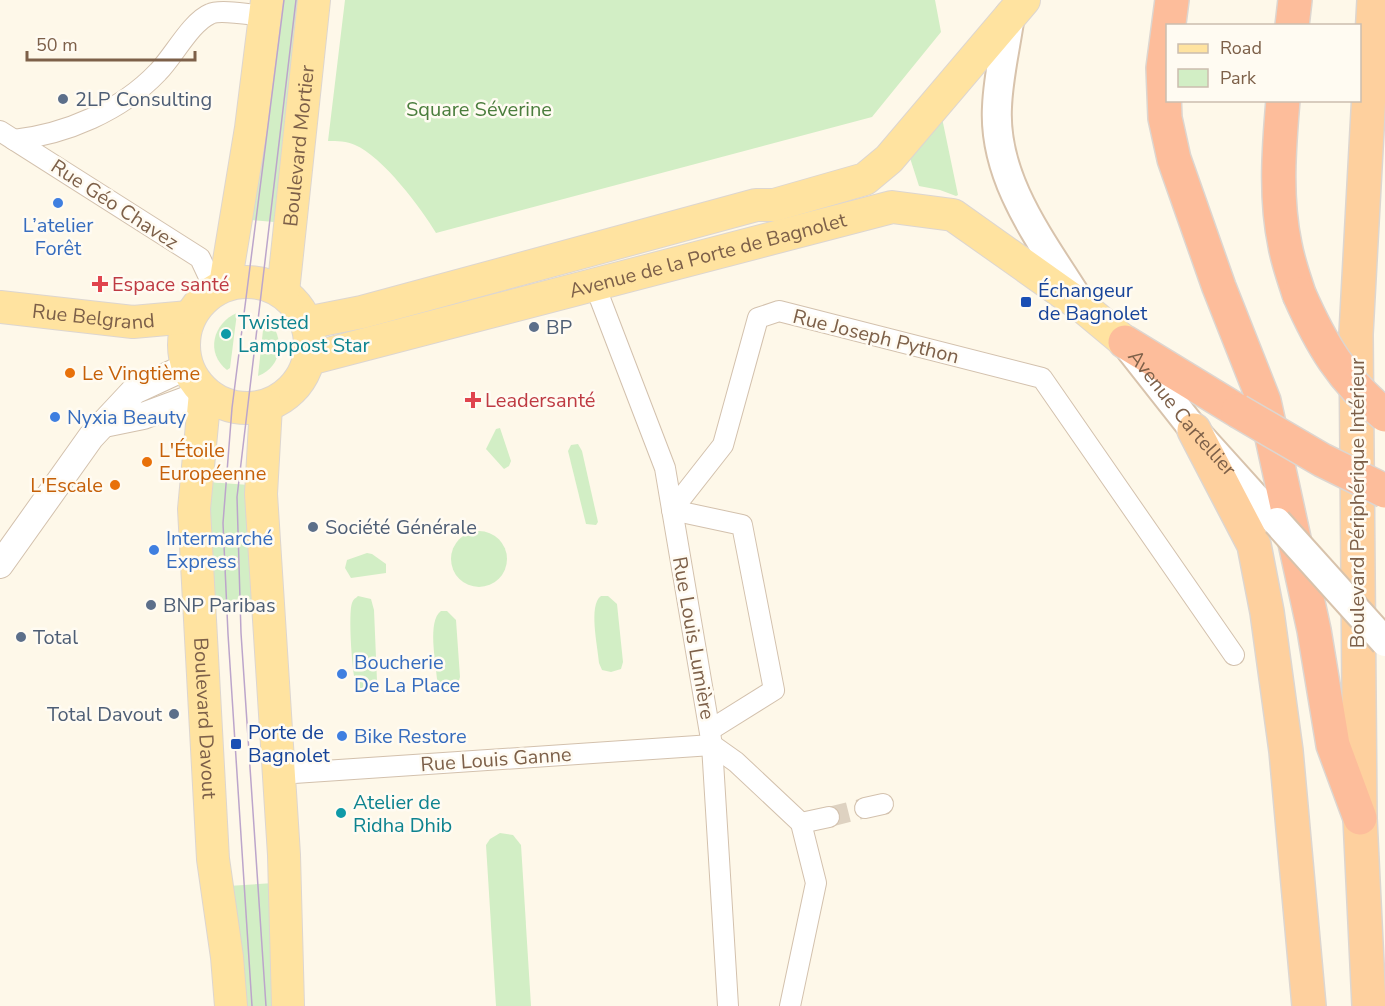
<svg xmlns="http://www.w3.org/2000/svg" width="1385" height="1006" font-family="'Nunito Sans',sans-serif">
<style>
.green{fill:#d2eec5}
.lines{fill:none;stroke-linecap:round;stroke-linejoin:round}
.minor-tunnel{stroke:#ded2c1;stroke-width:20;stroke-dasharray:20 10;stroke-linecap:butt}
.minor-casing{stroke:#d3c1ad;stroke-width:22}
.tertiary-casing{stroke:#d3c1ad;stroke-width:28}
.secondary-casing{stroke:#d8c3ac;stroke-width:32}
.primary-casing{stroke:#ddd6d0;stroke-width:34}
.trunk-casing{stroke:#ddd6d0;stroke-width:36}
.motorway-casing{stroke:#ddd6d0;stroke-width:36}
.minor{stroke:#fff;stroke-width:20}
.tertiary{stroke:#fff;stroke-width:26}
.secondary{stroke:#fff;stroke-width:28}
.primary{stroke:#ffe3a0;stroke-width:32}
.trunk{stroke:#fed09e;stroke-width:33}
.motorway{stroke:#fdbd9b;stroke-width:33}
.tram{stroke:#bca5cb;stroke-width:1.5}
.secondary-bridge-casing{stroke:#d8c3ac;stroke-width:32;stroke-linecap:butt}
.motorway-bridge-casing{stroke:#ddd6d0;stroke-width:36;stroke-linecap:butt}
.secondary-bridge{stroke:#fff;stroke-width:28}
.motorway-bridge{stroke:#fdbd9b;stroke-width:33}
.service-dot{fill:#5c6f8a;stroke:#fffbf2;stroke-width:2}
.shop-dot{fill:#3f7fe0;stroke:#fffbf2;stroke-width:2}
.health-dot{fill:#e0444e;stroke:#fffbf2;stroke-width:2}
.transit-dot{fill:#1a4fb4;stroke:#fffbf2;stroke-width:2}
.culture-dot{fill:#0f9aa8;stroke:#fffbf2;stroke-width:2}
.food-dot{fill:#e8710a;stroke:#fffbf2;stroke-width:2}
.labels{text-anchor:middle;stroke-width:5;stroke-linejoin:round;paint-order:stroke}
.service-label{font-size:20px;fill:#4e5e75;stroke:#fffbf2;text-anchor:start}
.park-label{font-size:20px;fill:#4a7d3c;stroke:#fffbf2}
.street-label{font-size:20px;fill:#7d6049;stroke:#fffbf2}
.shop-label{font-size:20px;fill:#366cbe;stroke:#fffbf2;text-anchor:start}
.health-label{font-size:20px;fill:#be3a42;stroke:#fffbf2;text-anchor:start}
.transit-label{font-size:20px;fill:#164399;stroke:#fffbf2;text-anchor:start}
.culture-label{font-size:20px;fill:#0d838f;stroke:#fffbf2;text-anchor:start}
.food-label{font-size:20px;fill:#c56008;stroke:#fffbf2;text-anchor:start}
</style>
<rect width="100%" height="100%" fill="#fef8e9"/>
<!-- green -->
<g class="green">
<polygon points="278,0 301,0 274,222 251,220"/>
<path d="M345,0H935L941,32L872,117L436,233C422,209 382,156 355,145C347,141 337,141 328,141Z"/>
<polygon points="942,118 958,195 956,196 940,190 919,186 910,158"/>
<path d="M237,313L230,368L227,370C205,353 213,323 237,313Z"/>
<path d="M268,319C285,338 283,366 258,376L264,321Z"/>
<polygon points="500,428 511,461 509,466 504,469 486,449 496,429"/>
<polygon points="578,444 582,451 598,522 596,525 586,524 568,451 571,445"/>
<polygon points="208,482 249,485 257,605 210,608"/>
<circle cx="479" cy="559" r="28"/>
<polygon points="367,553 372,554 386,564 386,573 351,578 345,568 347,560"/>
<path d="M358,596L371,599L374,610L377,681L375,688L365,691L357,689C352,678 348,613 352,603C354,598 355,599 358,596Z"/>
<path d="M601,596H608L617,604L623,662L621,669L611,672L602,670L599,663C598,647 588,605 601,596Z"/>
<path d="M441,611H447L456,620L460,677L458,684L448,687L440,685L437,679C436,662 427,621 441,611Z"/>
<polygon points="500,833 513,835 521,845 531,1006 496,1006 486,845 490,839"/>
<polygon points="274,883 276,1006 241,1006 228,886"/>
</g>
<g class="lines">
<!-- minor-tunnel -->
<polyline class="minor-tunnel" points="829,817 865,808"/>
<!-- minor casing -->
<g class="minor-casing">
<g id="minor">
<polyline points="0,131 200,258 215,290"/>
<path d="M14,140C66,134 121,111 158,72C173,57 191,22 210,14C220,9 252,15 265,16"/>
<polyline points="594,283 665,468 712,745 728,1006"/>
<polyline points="710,730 774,690 742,525 672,510 723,445 758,318 779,311 1042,378 1234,655"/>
<polyline points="712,745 736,762 801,823 816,883 790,1006"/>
<polyline points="279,774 712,745"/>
<polyline points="865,808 883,804"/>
<polyline points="801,823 829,817"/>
</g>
</g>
<!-- tertiary casing -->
<g class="tertiary-casing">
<g id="tertiary">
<polyline points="104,424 143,416 205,393"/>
<polyline points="0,565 91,437 134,391 188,366"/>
</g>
</g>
<!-- secondary casing -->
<g class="secondary-casing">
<g id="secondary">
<path d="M1010,15C1006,45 998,77 997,107C993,181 1044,244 1081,304"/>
<path id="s1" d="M1131,350L1194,430L1277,522"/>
</g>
</g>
<!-- primary casing -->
<g class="primary-casing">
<g id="primary">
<circle cx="247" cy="345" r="63"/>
<polyline points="225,285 251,128 267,0"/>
<path id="s2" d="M283,292L314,0"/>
<path id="s3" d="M0,307L133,322L189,317"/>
<polyline points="306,323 362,312 756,205 774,205 865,179 889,159 1024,0"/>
<path id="s4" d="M309,359L892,207L953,215L1083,307L1125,342"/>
<path id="s5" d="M205,393L194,509L213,859L227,957L231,1006"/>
<polyline points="266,406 261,494 284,855 288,1006"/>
</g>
</g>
<!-- trunk casing -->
<g class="trunk-casing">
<g id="trunk">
<polyline points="1194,430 1254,545 1267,612 1286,751 1309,1006"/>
<polyline points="1369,1006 1360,818 1356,334 1374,0"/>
</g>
</g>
<!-- motorway casing -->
<g class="motorway-casing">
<g id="motorway">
<polyline points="1172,0 1163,68 1165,118 1174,159 1219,287 1264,401 1314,630 1333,745 1360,818"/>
<polyline points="1292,26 1295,0"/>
<path d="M1283,100C1279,147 1275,198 1285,245C1288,262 1294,278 1299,294"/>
<polyline points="1125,342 1238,411"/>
</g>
</g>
<!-- minor -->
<use href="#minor" class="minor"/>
<!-- tertiary -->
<use href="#tertiary" class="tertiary"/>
<!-- secondary -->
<use href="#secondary" class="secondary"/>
<!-- primary -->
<use href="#primary" class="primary"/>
<!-- trunk -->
<use href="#trunk" class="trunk"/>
<!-- motorway -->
<use href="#motorway" class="motorway"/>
<!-- tram -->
<g class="tram">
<polyline points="252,1006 228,634 223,523 232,408 284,0"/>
<polyline points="266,1006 241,633 237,497 296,0"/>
</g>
<!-- secondary-bridge casing -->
<g class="secondary-bridge-casing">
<polyline id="secondary-bridge" points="1277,522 1385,642"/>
</g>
<!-- motorway-bridge casing -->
<g class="motorway-bridge-casing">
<g id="motorway-bridge">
<path d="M1299,294C1321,344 1342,380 1385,415"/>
<polyline points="1238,411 1322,460 1385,491"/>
</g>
</g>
<!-- secondary-bridge -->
<use href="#secondary-bridge" class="secondary-bridge"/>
<!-- motorway-bridge -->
<use href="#motorway-bridge" class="motorway-bridge"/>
</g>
<!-- markers -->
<g class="service-dot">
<circle cx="63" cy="99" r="6"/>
<circle cx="534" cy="327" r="6"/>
<circle cx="313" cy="527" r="6"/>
<circle cx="151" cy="605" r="6"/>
<circle cx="21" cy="637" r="6"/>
<circle cx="174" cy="714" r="6"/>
</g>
<g class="shop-dot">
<circle cx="58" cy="203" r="6"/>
<circle cx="55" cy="417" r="6"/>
<circle cx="154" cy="550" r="6"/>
<circle cx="342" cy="674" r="6"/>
<circle cx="342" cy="736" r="6"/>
</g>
<g class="health-dot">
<path d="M97 275h6v6h6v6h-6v6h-6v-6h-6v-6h6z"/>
<path d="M470 391h6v6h6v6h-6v6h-6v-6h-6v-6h6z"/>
</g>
<g class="transit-dot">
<rect x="1020" y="296" width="12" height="12" rx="3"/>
<rect x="230" y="738" width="12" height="12" rx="3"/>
</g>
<g class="culture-dot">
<circle cx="226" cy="334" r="6"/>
<circle cx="341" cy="813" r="6"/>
</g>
<g class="food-dot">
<circle cx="70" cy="373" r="6"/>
<circle cx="147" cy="462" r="6"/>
<circle cx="115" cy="485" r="6"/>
</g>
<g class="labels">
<!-- service labels -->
<g class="service-label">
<text x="75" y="106">2LP Consulting</text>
<text x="546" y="334">BP</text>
<text x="325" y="534">Société Générale</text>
<text x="163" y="612">BNP Paribas</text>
<text x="33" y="644">Total</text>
<text x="162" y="721" text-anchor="end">Total Davout</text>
</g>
<!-- park labels -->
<g class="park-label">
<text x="479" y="116">Square Séverine</text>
</g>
<!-- street labels -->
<g class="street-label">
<text dy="7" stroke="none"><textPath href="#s2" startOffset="147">Boulevard Mortier</textPath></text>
<text transform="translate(115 204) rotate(33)" y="7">Rue Géo Chavez</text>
<text dy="7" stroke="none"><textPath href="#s4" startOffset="412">Avenue de la Porte de Bagnolet</textPath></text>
<text dy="7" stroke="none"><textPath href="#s3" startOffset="94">Rue Belgrand</textPath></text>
<text transform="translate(876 336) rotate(14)" y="7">Rue Joseph Python</text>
<text dy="7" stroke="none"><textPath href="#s1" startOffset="81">Avenue Cartellier</textPath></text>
<text transform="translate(1357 503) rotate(-90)" y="7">Boulevard Périphérique Intérieur</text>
<text transform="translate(694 638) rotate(80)" y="7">Rue Louis Lumière</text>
<text dy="7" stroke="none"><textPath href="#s5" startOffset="326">Boulevard Davout</textPath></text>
<text transform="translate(496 759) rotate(-4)" y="7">Rue Louis Ganne</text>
</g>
<!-- shop labels -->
<g class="shop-label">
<text x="58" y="232" text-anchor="middle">L’atelier<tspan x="58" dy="23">Forêt</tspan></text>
<text x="67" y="424">Nyxia Beauty</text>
<text x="166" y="545">Intermarché<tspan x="166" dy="23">Express</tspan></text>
<text x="354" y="669">Boucherie<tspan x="354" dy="23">De La Place</tspan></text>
<text x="354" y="743">Bike Restore</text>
</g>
<!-- health labels -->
<g class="health-label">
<text x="112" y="291">Espace santé</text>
<text x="485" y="407">Leadersanté</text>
</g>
<!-- transit labels -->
<g class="transit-label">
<text x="1038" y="297">Échangeur<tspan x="1038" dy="23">de Bagnolet</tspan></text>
<text x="248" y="739">Porte de<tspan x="248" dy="23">Bagnolet</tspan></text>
</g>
<!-- culture labels -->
<g class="culture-label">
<text x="238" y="329">Twisted<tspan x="238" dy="23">Lamppost Star</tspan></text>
<text x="353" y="809">Atelier de<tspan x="353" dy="23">Ridha Dhib</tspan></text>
</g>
<!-- food labels -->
<g class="food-label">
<text x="82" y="380">Le Vingtième</text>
<text x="159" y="457">L'Étoile<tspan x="159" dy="23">Européenne</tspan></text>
<text x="103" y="492" text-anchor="end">L'Escale</text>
</g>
</g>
<!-- legend -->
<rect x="1166" y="24" width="195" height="78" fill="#fffbf2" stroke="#cbbdae" stroke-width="1.5"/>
<rect x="1178" y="44" width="30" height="9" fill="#ffe3a0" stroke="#cbbdae" stroke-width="1.5"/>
<text x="1220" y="54" font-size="18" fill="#7d6049">Road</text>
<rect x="1178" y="69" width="30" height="18" fill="#d2eec5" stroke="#cbbdae" stroke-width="1.5"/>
<text x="1220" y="84" font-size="18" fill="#7d6049">Park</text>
<!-- scale -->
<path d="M27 51v9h168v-9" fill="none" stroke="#7d6049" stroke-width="3"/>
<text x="36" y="51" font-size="18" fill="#7d6049" stroke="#fffbf2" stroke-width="4.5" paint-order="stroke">50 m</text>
</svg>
